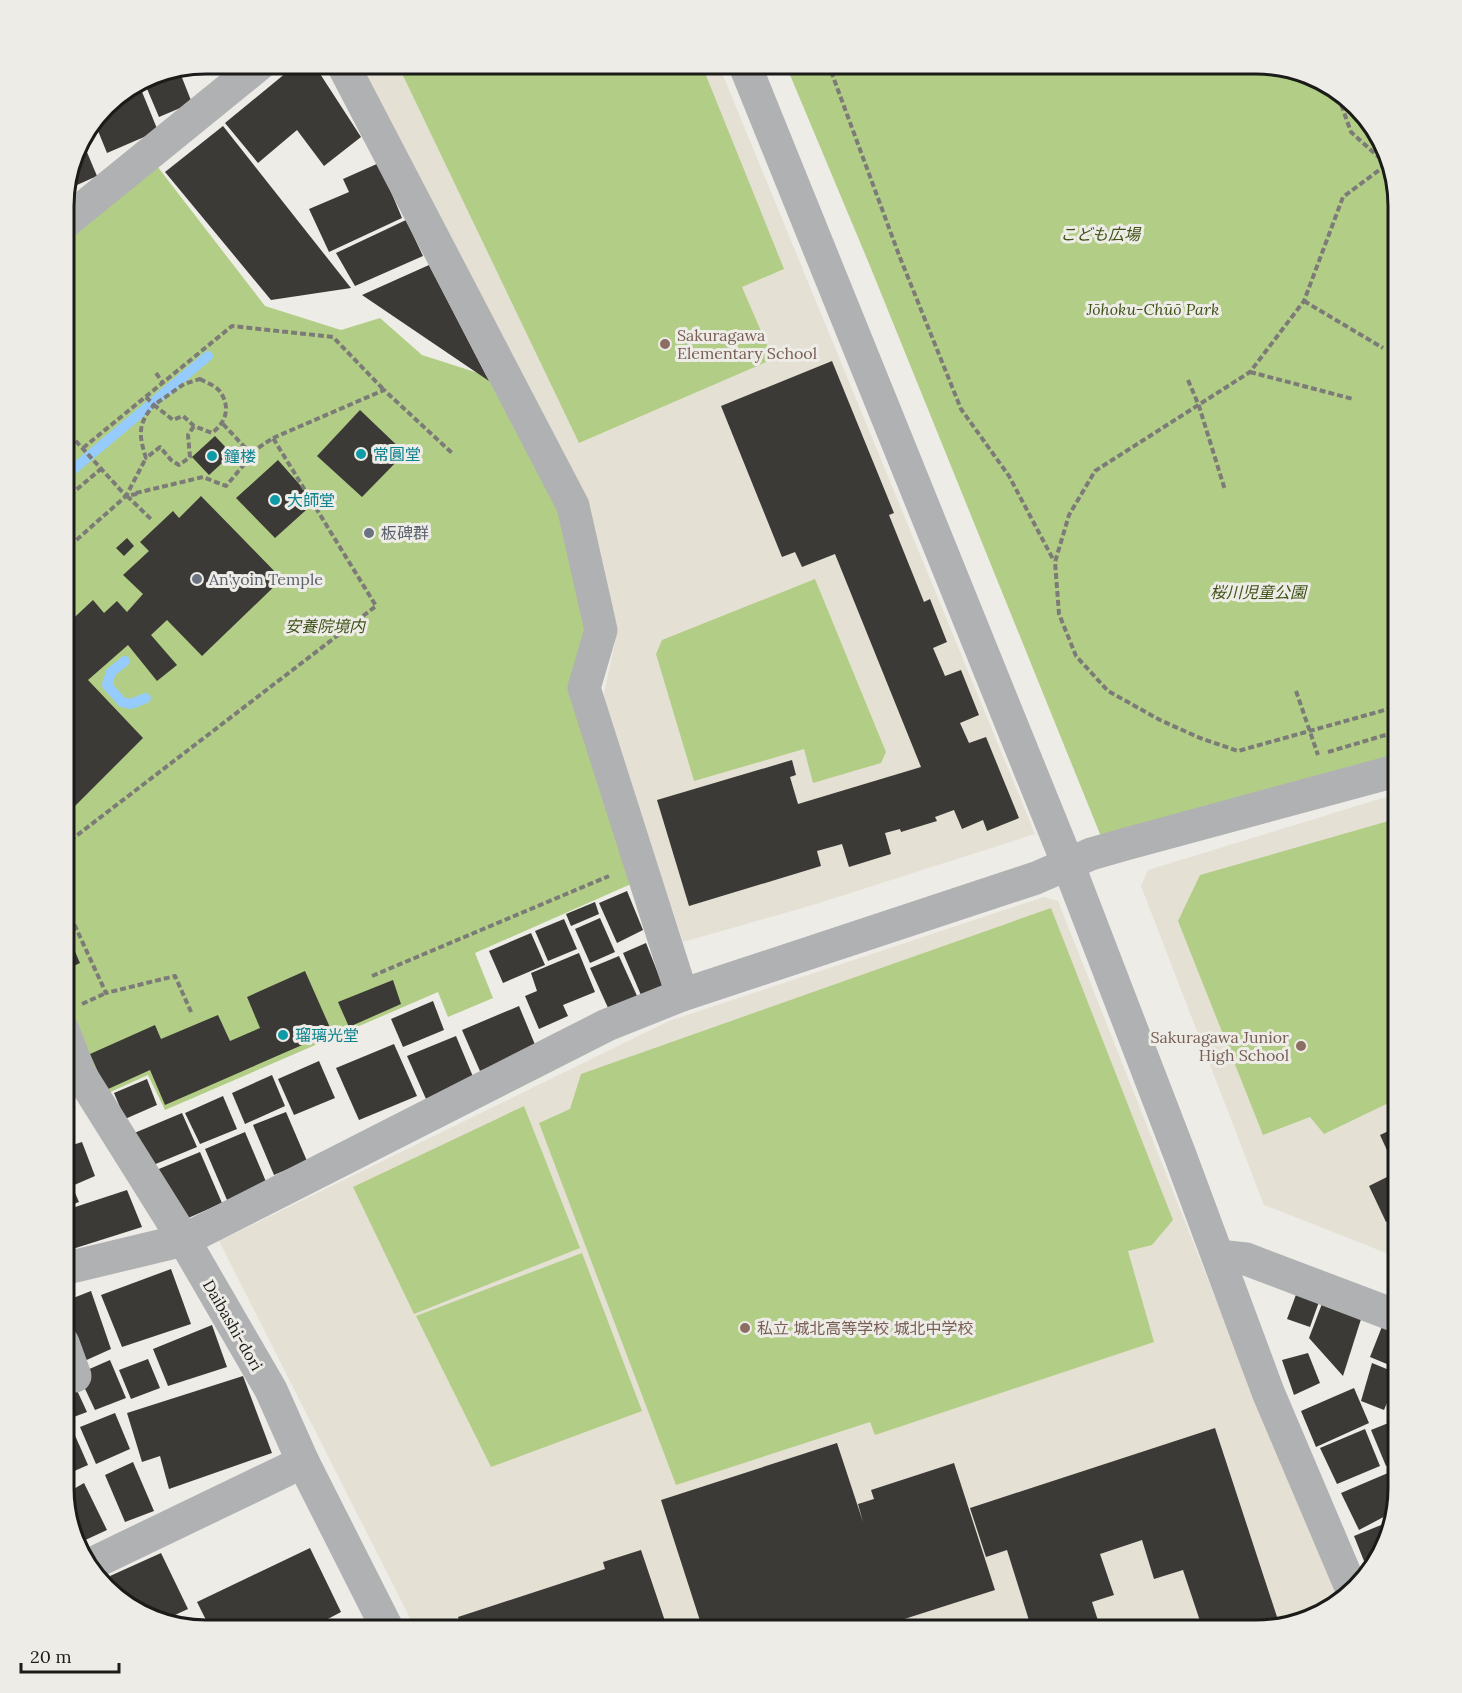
<svg xmlns="http://www.w3.org/2000/svg" width="1462" height="1693" font-family="Lora,'Noto Sans JP',serif">
<style>
.built{fill:#e5e0d4}
.green{fill:#b2ce86}
.lines{fill:none;stroke-linecap:round;stroke-linejoin:round}
.stream{stroke:#96cbfe;stroke-width:10}
.building{fill:#3c3a36}
.path{stroke:#7c7b78;stroke-width:4;stroke-dasharray:6 3;stroke-linecap:butt}
.minor{stroke:#b0b1b3;stroke-width:33}
.education-dot{fill:#8d6e63;stroke:#eeece7;stroke-width:2}
.culture-dot{fill:#0f9aa8;stroke:#eeece7;stroke-width:2}
.worship-dot{fill:#6b7280;stroke:#eeece7;stroke-width:2}
.labels{text-anchor:middle;stroke-width:6;stroke-linejoin:round;paint-order:stroke}
.park-label{font-size:16px;font-style:italic;fill:#3e5116;stroke:#eeece7}
.education-label{font-size:16px;fill:#785e54;stroke:#eeece7;text-anchor:start}
.culture-label{font-size:16px;fill:#0d838f;stroke:#eeece7;text-anchor:start}
.worship-label{font-size:16px;fill:#5b616d;stroke:#eeece7;text-anchor:start}
.street-label{font-size:16px;fill:#1b1b19;stroke:#eeece7}
.rim{fill:none;stroke:#1b1b19;stroke-width:3}
</style>
<rect width="100%" height="100%" fill="#eeece7"/>
<!-- built -->
<g class="built">
<polygon points="357,63 718,63 1035,834 813,905 683,942 603,698 618,628 584,510"/>
<polygon points="1399,793 1399,1258 1264,1205 1141,886 1148,870"/>
<polygon points="1044,897 1058,901 1262,1416 1341,1602 1257,1630 416,1630 219,1241 669,1021"/>
</g>
<!-- green -->
<g class="green">
<polygon points="397,63 701,63 784,269 742,287 773,359 579,443"/>
<polygon points="785,63 1266,63 1328,82 1370,119 1399,205 1399,754 1102,839 870,266"/>
<polygon points="157,166 265,306 341,330 380,318 422,355 500,380 565,510 594,624 580,684 631,884 475,953 493,998 448,1017 438,992 165,1110 148,1075 106,1094 85,1058 63,1003 63,219"/>
<polygon points="815,579 886,752 881,763 813,783 804,749 694,781 656,654 662,640"/>
<polygon points="1399,818 1399,1098 1324,1134 1310,1117 1263,1135 1178,921 1200,875"/>
<polygon points="1051,908 1173,1220 1152,1245 1128,1251 1154,1342 875,1435 870,1422 676,1485 539,1123 570,1109 581,1074"/>
<polygon points="524,1106 580,1248 414,1314 353,1187"/>
<polygon points="582,1253 642,1411 491,1467 416,1316"/>
</g>
<g class="lines">
<!-- stream -->
<g class="stream">
<polyline points="63,478 208,356"/>
<polyline points="125,661 111,672 107,685 122,702 131,704 146,698"/>
</g>
</g>
<!-- building -->
<g class="building">
<polygon points="298,63 313,63 361,137 324,166 297,130 258,163 225,123"/>
<polygon points="179,70 192,103 159,117 145,84"/>
<polygon points="138,82 158,131 107,153 94,121 111,98"/>
<polygon points="223,126 351,288 271,300 165,172"/>
<polygon points="81,138 97,176 77,185 70,169 77,143"/>
<polygon points="379,163 402,218 329,252 309,209 349,192 343,179"/>
<polygon points="70,172 75,186 65,190 66,187"/>
<polygon points="406,220 423,256 355,286 336,253"/>
<polygon points="429,265 489,381 362,295"/>
<polygon points="832,361 894,513 889,515 924,602 930,599 947,642 933,648 945,676 961,670 979,715 960,723 969,743 986,737 1019,818 987,831 983,820 962,829 954,810 935,817 937,821 901,832 900,829 885,833 891,854 849,867 842,844 817,851 821,866 689,906 657,800 792,760 796,775 790,777 798,804 921,767 835,554 802,567 795,552 782,557 721,406"/>
<polygon points="360,410 405,453 362,497 317,456"/>
<polygon points="215,436 232,454 209,475 192,457"/>
<polygon points="278,460 315,502 275,538 236,498"/>
<polygon points="201,496 282,579 202,656 167,620 151,635 177,665 157,681 128,645 88,680 143,738 63,818 63,628 93,600 104,613 117,601 127,612 143,594 123,575 149,551 140,542 173,511 179,518"/>
<polygon points="127,538 134,546 124,556 116,548"/>
<polygon points="627,891 643,930 617,943 599,903"/>
<polygon points="595,902 599,914 571,926 566,914"/>
<polygon points="600,918 615,952 590,963 575,929"/>
<polygon points="564,919 577,949 548,961 535,931"/>
<polygon points="63,924 80,963 63,971"/>
<polygon points="531,933 545,965 503,983 489,951"/>
<polygon points="646,943 663,986 641,995 623,953"/>
<polygon points="579,953 595,992 563,1005 568,1016 539,1029 525,996 537,991 531,973"/>
<polygon points="619,956 638,998 609,1010 590,968"/>
<polygon points="305,971 332,1032 165,1105 150,1070 106,1090 90,1054 155,1025 161,1039 218,1015 230,1041 260,1028 247,997"/>
<polygon points="393,980 401,1004 349,1027 338,1002"/>
<polygon points="433,1001 444,1030 403,1047 391,1019"/>
<polygon points="519,1006 536,1047 480,1071 462,1030"/>
<polygon points="456,1036 474,1079 426,1099 407,1056"/>
<polygon points="394,1044 417,1096 359,1120 336,1068"/>
<polygon points="319,1061 335,1098 294,1115 278,1079"/>
<polygon points="272,1075 285,1106 245,1124 232,1093"/>
<polygon points="147,1079 157,1105 125,1119 114,1093"/>
<polygon points="223,1096 237,1129 200,1144 185,1113"/>
<polygon points="286,1112 307,1161 274,1175 253,1125"/>
<polygon points="182,1113 197,1147 146,1168 132,1134"/>
<polygon points="1399,1126 1399,1216 1386,1222 1369,1186 1397,1172 1380,1135"/>
<polygon points="245,1132 267,1184 227,1200 205,1149"/>
<polygon points="82,1142 95,1176 72,1186 79,1202 63,1208 63,1148"/>
<polygon points="200,1152 222,1203 177,1223 154,1171"/>
<polygon points="127,1190 142,1227 63,1252 63,1211"/>
<polygon points="171,1269 191,1324 122,1347 101,1295"/>
<polygon points="91,1291 111,1349 80,1363 63,1321 63,1302"/>
<polygon points="1297,1292 1320,1299 1310,1327 1287,1319"/>
<polygon points="1323,1301 1362,1316 1343,1376 1309,1338"/>
<polygon points="1383,1324 1399,1330 1399,1369 1370,1357"/>
<polygon points="212,1325 227,1367 168,1386 153,1349"/>
<polygon points="1308,1353 1320,1383 1294,1395 1282,1360"/>
<polygon points="148,1359 160,1388 131,1399 119,1370"/>
<polygon points="110,1360 126,1398 95,1410 78,1374"/>
<polygon points="1372,1363 1399,1374 1384,1410 1361,1401"/>
<polygon points="243,1376 272,1453 169,1489 160,1456 142,1462 127,1413"/>
<polygon points="75,1386 87,1412 63,1421 63,1391"/>
<polygon points="1354,1388 1369,1423 1316,1447 1301,1411"/>
<polygon points="1399,1398 1399,1420 1392,1417"/>
<polygon points="115,1413 130,1449 96,1464 80,1427"/>
<polygon points="1391,1422 1399,1429 1399,1460 1386,1466 1371,1430"/>
<polygon points="70,1424 88,1465 63,1476 63,1426"/>
<polygon points="1215,1428 1279,1623 1257,1630 1203,1630 1183,1570 1154,1579 1142,1540 1100,1554 1114,1595 1092,1602 1101,1630 1032,1630 1007,1550 986,1557 970,1508"/>
<polygon points="1365,1429 1380,1466 1337,1484 1320,1448"/>
<polygon points="837,1443 863,1522 858,1504 874,1499 871,1490 954,1463 995,1590 895,1622 897,1630 703,1630 661,1500"/>
<polygon points="133,1462 154,1511 125,1522 105,1475"/>
<polygon points="1399,1467 1399,1487 1392,1470"/>
<polygon points="1388,1473 1398,1493 1393,1512 1359,1530 1341,1493"/>
<polygon points="84,1483 107,1530 81,1542 65,1494"/>
<polygon points="1391,1521 1384,1551 1368,1571 1354,1536"/>
<polygon points="310,1548 341,1612 307,1630 211,1630 197,1602"/>
<polygon points="641,1550 668,1630 462,1630 458,1617 605,1569 603,1562"/>
<polygon points="161,1553 188,1609 164,1620 142,1615 123,1599 110,1576"/>
</g>
<g class="lines">
<!-- path -->
<g class="path">
<polyline points="828,63 899,255 961,409 1009,476 1054,561"/>
<polyline points="1248,63 1336,90 1351,132 1384,162"/>
<polyline points="1386,165 1343,197 1304,301 1250,372 1095,471 1069,515 1055,562 1059,614 1076,656 1108,691 1160,720 1200,738 1238,751 1399,706"/>
<polyline points="1304,301 1383,348"/>
<polyline points="1250,372 1353,399"/>
<polyline points="156,373 163,383"/>
<path d="M200,379C207,383 217,386 221,393C231,409 225,423 212,433L194,426L183,416L173,420L154,405L184,384Z"/>
<polyline points="1188,380 1199,406 1225,490"/>
<path d="M146,397L154,405C137,424 139,436 146,458L160,447L171,460L179,465L190,457L188,435L194,426"/>
<polyline points="223,424 252,455"/>
<polyline points="273,438 384,390 452,453"/>
<polyline points="83,448 232,326 333,337 384,390"/>
<polyline points="137,494 126,496 146,458"/>
<polyline points="127,496 153,521"/>
<polyline points="63,501 102,468"/>
<polyline points="63,552 126,496 63,427"/>
<polyline points="1296,691 1318,755"/>
<polyline points="1328,752 1399,731"/>
<polyline points="63,846 376,606 273,438 258,448 226,486 203,477 136,493"/>
<polyline points="63,900 106,993 175,976 192,1014"/>
<polyline points="372,976 609,876"/>
<polyline points="82,1004 106,993"/>
</g>
<!-- minor -->
<g class="minor">
<polyline points="342,63 573,506 601,630 584,688 682,995"/>
<polyline points="744,63 1068,864 1180,1155 1268,1392 1352,1590"/>
<polyline points="63,224 261,63"/>
<polyline points="63,1030 80,1074 184,1240 271,1390 303,1462 388,1630"/>
<polyline points="1218,1256 1246,1259 1399,1317"/>
<polyline points="63,1269 184,1240 607,1025 682,995 1036,878 1091,854 1126,844 1399,770"/>
<polyline points="63,1343 75,1376"/>
<polyline points="89,1565 303,1462"/>
</g>
</g>
<!-- markers -->
<g class="education-dot">
<circle cx="665" cy="344" r="6"/>
<circle cx="1301" cy="1046" r="6"/>
<circle cx="745" cy="1328" r="6"/>
</g>
<g class="culture-dot">
<circle cx="361" cy="454" r="6"/>
<circle cx="212" cy="456" r="6"/>
<circle cx="275" cy="500" r="6"/>
<circle cx="283" cy="1035" r="6"/>
</g>
<g class="worship-dot">
<circle cx="369" cy="533" r="6"/>
<circle cx="197" cy="579" r="6"/>
</g>
<g class="labels">
<!-- park labels -->
<g class="park-label">
<text x="1100" y="240">こども広場</text>
<text x="1153" y="315">Jōhoku-Chūō Park</text>
<text x="1258" y="598">桜川児童公園</text>
<text x="325" y="632">安養院境内</text>
</g>
<!-- education labels -->
<g class="education-label">
<text x="677" y="341">Sakuragawa<tspan x="677" dy="18">Elementary School</tspan></text>
<text x="1289" y="1043" text-anchor="end">Sakuragawa Junior<tspan x="1289" dy="18">High School</tspan></text>
<text x="757" y="1334">私立 城北高等学校 城北中学校</text>
</g>
<!-- culture labels -->
<g class="culture-label">
<text x="373" y="460">常圓堂</text>
<text x="224" y="462">鐘楼</text>
<text x="287" y="506">大師堂</text>
<text x="295" y="1041">瑠璃光堂</text>
</g>
<!-- worship labels -->
<g class="worship-label">
<text x="381" y="539">板碑群</text>
<text x="209" y="585">An'yoin Temple</text>
</g>
<!-- street labels -->
<g class="street-label">
<text transform="translate(233 1325) rotate(60)" y="6">Daibashi-dori</text>
</g>
</g>
<!-- crop -->
<path d="M0 0H1462V1693H0ZM206 74H1256A132 132 0 0 1 1388 206V1488A132 132 0 0 1 1256 1620H206A132 132 0 0 1 74 1488V206A132 132 0 0 1 206 74Z" fill="#eeece7" fill-rule="evenodd"/>
<path class="rim" d="M206 74H1256A132 132 0 0 1 1388 206V1488A132 132 0 0 1 1256 1620H206A132 132 0 0 1 74 1488V206A132 132 0 0 1 206 74Z"/>
<!-- scale -->
<path d="M21 1663v9h98v-9" fill="none" stroke="#1b1b19" stroke-width="3"/>
<text x="30" y="1663" font-size="18" fill="#1b1b19" stroke="#eeece7" stroke-width="4.5" paint-order="stroke">20 m</text>
</svg>
